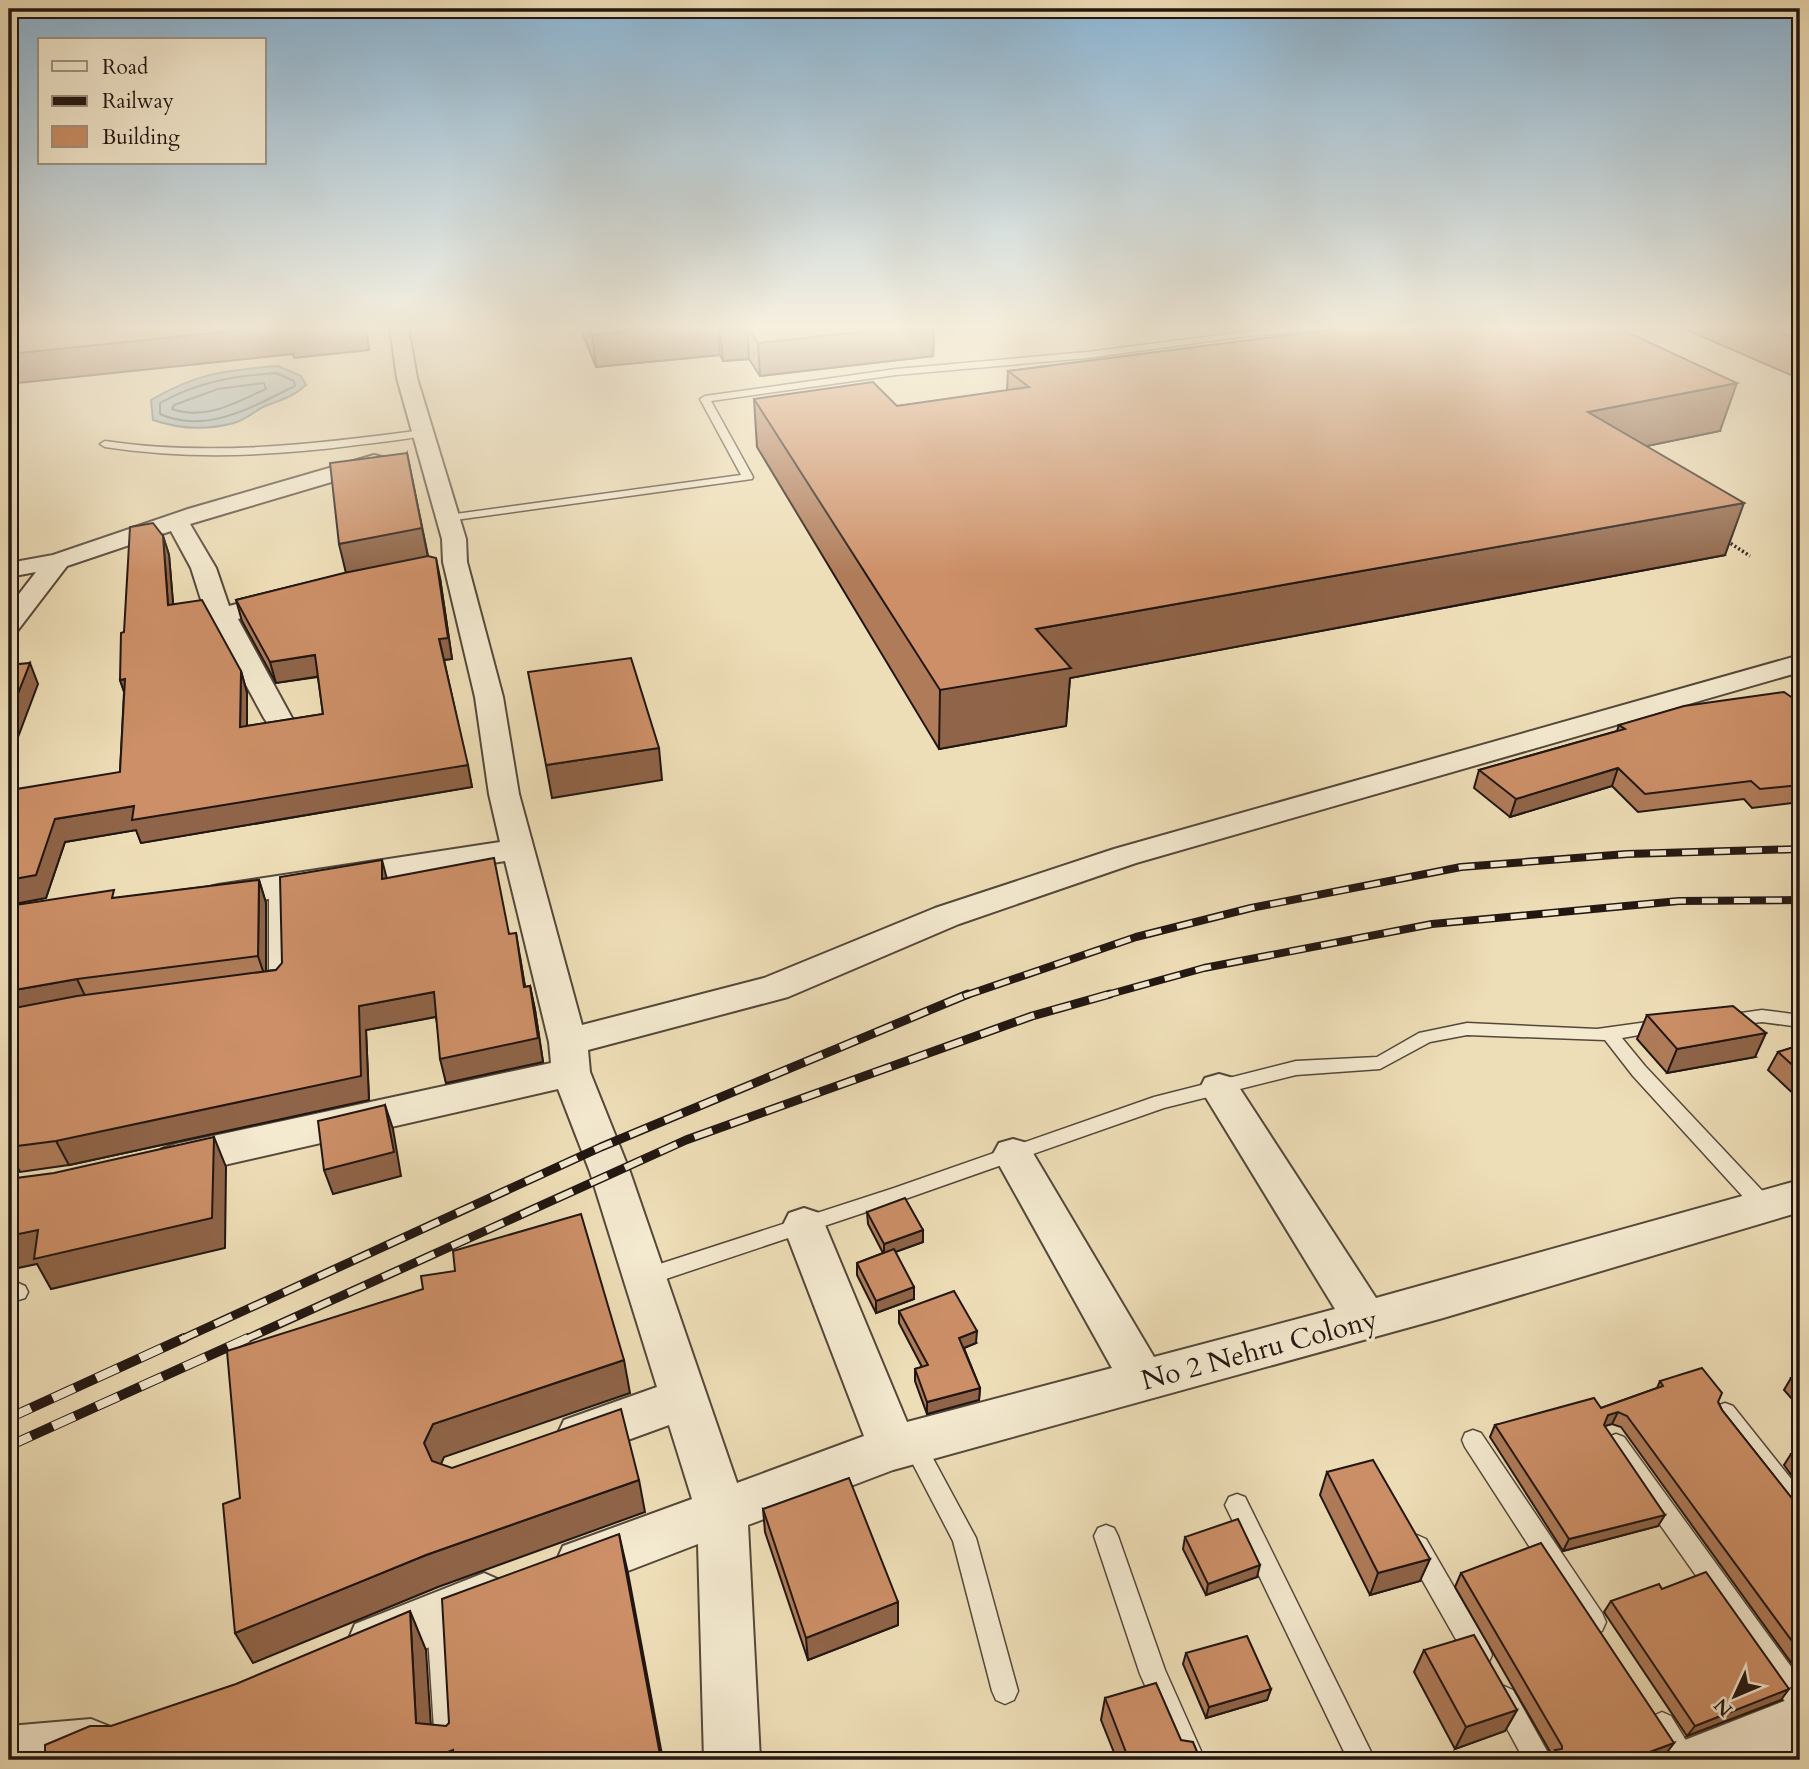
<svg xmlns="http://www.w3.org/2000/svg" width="1809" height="1769" font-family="Cardo,serif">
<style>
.water{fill:#a0b9bb;stroke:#6d7877;stroke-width:2}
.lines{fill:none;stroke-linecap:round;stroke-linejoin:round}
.shore{stroke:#606866;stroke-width:2}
.lane-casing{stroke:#54483b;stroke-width:3}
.street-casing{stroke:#54483b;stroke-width:4}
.path{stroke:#211612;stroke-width:3.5;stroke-dasharray:2 2.5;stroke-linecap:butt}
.lane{fill:#f4ead0;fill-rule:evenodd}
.street{fill:#f4ead0;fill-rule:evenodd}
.rail-far2-casing{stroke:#211612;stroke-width:8}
.rail-far1-casing{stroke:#211612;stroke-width:9}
.rail-casing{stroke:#211612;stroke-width:10}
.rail-far2{stroke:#f4ead0;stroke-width:5;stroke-dasharray:16;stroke-linecap:butt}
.rail-far1{stroke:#f4ead0;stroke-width:6;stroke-dasharray:19;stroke-linecap:butt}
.rail{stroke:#f4ead0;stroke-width:8;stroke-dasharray:24;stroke-linecap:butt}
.wall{fill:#af7b59;stroke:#211612;stroke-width:2}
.shaded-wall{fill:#8f6448;stroke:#211612;stroke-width:2}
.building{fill:#cc8f67;stroke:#211612;stroke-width:2}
.labels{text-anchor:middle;stroke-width:7;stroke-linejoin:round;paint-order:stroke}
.near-street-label{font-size:28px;fill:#211612;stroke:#f4ead0}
</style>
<rect width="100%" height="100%" fill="#eedeb7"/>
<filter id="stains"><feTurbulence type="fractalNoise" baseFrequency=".00286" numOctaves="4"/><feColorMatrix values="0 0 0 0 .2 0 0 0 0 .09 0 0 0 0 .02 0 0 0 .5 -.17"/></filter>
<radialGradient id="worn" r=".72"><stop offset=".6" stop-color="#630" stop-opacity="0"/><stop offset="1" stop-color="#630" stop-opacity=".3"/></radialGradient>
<!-- water -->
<path class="water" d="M278,366L301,376L306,385C293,397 280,400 263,407C254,412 245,420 234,423C208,430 179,429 153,420L151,400C197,373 226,370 278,366Z"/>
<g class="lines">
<!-- shore -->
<g class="shore">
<path d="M276,373L294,381L295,386C254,406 206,435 160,414V403C197,382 234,376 276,373Z"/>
<path d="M264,383L266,389C236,402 206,421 172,409L174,405L218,389Z"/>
</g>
<!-- lane casing -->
<g class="lane-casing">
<g id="lane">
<polygon points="1284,327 1328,327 1356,332 1352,335 1306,331 1247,336 1087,358 896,375 711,401 753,477 752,479 448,521 442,518 448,515 741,475 700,399 705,396 896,369 1087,352"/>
<path d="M423,430L428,433L427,435C404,440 380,442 357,445C272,456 190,460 105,447L100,444L105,441C212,457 316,444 423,430Z"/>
<polygon points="277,883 285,888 287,987 284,991 272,991 269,987 269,888"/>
<polygon points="1762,1010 1800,1015 1800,1027 1762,1022 1726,1026 1720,1024 1717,1020 1720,1016"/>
<polygon points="1662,1020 1668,1022 1671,1026 1668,1030 1622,1038 1645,1066 1771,1200 1774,1206 1771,1212 1764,1214 1757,1212 1633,1076 1605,1040 1467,1035 1430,1042 1380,1069 1296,1075 1164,1108 908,1198 645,1286 638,1283 635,1277 638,1271 894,1188 1154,1097 1296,1061 1377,1057 1419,1033 1467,1023 1597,1029"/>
<polygon points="18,1283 25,1286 28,1292 25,1298 9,1303 9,1285"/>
<polygon points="1725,1403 1733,1406 1800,1490 1800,1519 1792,1516 1717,1420 1714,1413 1717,1406"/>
<polygon points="1473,1430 1481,1433 1602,1613 1606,1622 1602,1631 1593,1635 1584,1631 1465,1447 1462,1440 1465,1433"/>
<polygon points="1616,1434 1624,1437 1800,1679 1800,1714 1791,1710 1608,1451 1605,1444 1608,1437"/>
<polygon points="914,1435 922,1438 976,1538 1018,1691 1014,1700 1005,1704 996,1700 992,1691 953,1541 903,1445 906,1438"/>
<polygon points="1237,1494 1245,1497 1375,1760 1348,1760 1225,1505 1229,1497"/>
<polygon points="1106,1525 1114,1528 1118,1536 1165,1670 1205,1760 1178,1760 1140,1674 1094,1536 1098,1528"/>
<polygon points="1417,1535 1426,1539 1488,1646 1492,1655 1488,1664 1479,1668 1470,1664 1408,1555 1405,1547 1408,1539"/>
<polygon points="440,1608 449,1612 453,1621 462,1760 436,1760 427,1621 431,1612"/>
<polygon points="1504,1686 1513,1690 1552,1760 1524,1760 1491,1699 1495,1690"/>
<polygon points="1662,1712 1671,1716 1698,1760 1670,1760 1649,1725 1653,1716"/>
</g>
</g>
<!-- street casing -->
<g class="street-casing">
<g id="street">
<polygon points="390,327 408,327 417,378 466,539 467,562 503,697 519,794 582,1025 764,978 935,908 1114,849 1800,655 1800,672 1136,863 959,924 788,997 588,1050 590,1072 630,1172 737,1483 864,1436 783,1225 789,1213 804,1208 819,1213 825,1225 907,1422 1112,1368 993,1154 999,1143 1013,1139 1027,1143 1154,1357 1335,1309 1200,1088 1205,1078 1219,1074 1233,1078 1376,1298 1800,1180 1800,1212 1443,1318 893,1470 748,1525 760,1760 704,1760 698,1544 581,1589 563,1582 555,1564 563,1546 692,1499 669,1425 581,1457 564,1450 557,1435 564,1420 657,1387 590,1172 558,1089 176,1176 162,1171 156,1160 162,1149 176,1144 551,1063 549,1042 505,861 218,907 206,904 201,896 206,888 218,885 500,842 489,794 475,697 443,562 442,539 397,378"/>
<polygon points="374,455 382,457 385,462 382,467 190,524 216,568 229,606 283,592 292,595 296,600 292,605 238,619 292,718 288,724 278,727 268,724 264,718 203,606 191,568 171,531 67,566 18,630 9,632 9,607 36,572 9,577 9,563 53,555 188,509"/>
<polygon points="484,1573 502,1581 510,1599 502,1617 374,1670 355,1662 347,1643 355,1624"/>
<polygon points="1800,1695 1800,1751 1776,1760 1677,1760 1685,1740"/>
<polygon points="91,1719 111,1727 119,1747 114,1760 9,1760 9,1726"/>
</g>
</g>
<!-- path -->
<polyline class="path" points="1727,541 1750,556"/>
<!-- lane -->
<use href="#lane" class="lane"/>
<!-- street -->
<use href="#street" class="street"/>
<!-- rail-far2 casing -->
<g class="rail-far2-casing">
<g id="rail-far2">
<polyline points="964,996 1136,937 1251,908 1461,867 1627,854 1800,849"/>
<polyline points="1103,996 1204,968 1432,924 1679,901 1800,900"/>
</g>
</g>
<!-- rail-far1 casing -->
<g class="rail-far1-casing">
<g id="rail-far1">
<polyline points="180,1340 601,1147 968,994"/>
<polyline points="244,1340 686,1140 1032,1016 1110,994"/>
</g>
</g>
<!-- rail casing -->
<g class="rail-casing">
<g id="rail">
<polyline points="9,1418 184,1338"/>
<polyline points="9,1446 248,1338"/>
</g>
</g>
<!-- rail-far2 -->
<use href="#rail-far2" class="rail-far2"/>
<!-- rail-far1 -->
<use href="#rail-far1" class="rail-far1"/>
<!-- rail -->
<use href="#rail" class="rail"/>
</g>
<!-- wall -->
<g class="wall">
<polygon points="580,327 934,327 933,356 760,376 749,359 723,361 720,355 596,367"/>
<polygon points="1341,327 1616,327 1720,431 1647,446 1725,555 1070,678 1066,726 939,749 757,447 754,399 897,406 1007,391 1008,371 1340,329"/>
<polygon points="1680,327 1800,327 1800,379"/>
<polygon points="407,453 428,556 440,578 452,659 444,660 472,787 141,843 136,830 65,842 46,898 9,905 120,772 124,692 120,680 163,536 169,555 173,604 241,671 247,693 247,726 323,714 318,677 276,683 242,621 236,600 346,573"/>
<polygon points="1800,703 1800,802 1752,808 1744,799 1638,812 1612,786 1510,817 1474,788 1479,770 1617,731 1619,725"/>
<polygon points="387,878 510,934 520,957 525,987 530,986 535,1010 543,1062 446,1083 436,1017 366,1030 369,1100 69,1165 20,1172 9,1151 10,1131 9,1131 9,906 117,898 259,880 266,903 266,971 276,970"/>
<polygon points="1647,1015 1755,1057 1667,1073 1637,1039"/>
<polygon points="1800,1045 1800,1100 1768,1070 1778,1052"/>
<polygon points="867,1212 923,1230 923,1242 895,1252 914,1299 876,1313 857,1275 857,1263 883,1253 868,1224"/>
<polygon points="899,1311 976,1343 964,1348 980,1388 979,1400 927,1414 915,1381 915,1369 922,1367 899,1323"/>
<polygon points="1800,1375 1800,1408 1784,1390 1791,1378"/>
<polygon points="1660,1381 1718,1402 1722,1410 1798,1506 1800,1507 1800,1675 1621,1427 1612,1424 1604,1426 1658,1526 1563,1551 1490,1437 1495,1425 1601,1408 1657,1388"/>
<polygon points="1800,1451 1800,1487 1784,1465 1791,1454"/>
<polygon points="1327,1472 1420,1581 1370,1595 1320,1495"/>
<polygon points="763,1509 898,1602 898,1625 808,1660 765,1532"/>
<polygon points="1185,1537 1257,1577 1206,1595 1183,1549"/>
<polygon points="1461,1573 1674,1743 1664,1756 1652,1760 1548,1760 1552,1755 1455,1587"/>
<polygon points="1611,1601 1781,1700 1687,1736 1604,1612"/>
<polygon points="1424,1650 1517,1710 1505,1731 1455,1749 1414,1672"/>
<polygon points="1186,1653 1271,1689 1267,1700 1206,1718 1183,1664"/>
<polygon points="1105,1698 1181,1740 1196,1760 1117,1760 1101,1720"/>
</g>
<!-- shaded-wall -->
<g class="shaded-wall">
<polygon points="271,327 366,327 369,350 294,358 293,354 9,384 9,354"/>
<polygon points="667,327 718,327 720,355 596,367 592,335"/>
<polygon points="747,327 749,359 723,361 720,329"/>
<polygon points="906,327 934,327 933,356 760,376 758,343"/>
<polygon points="1737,383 1720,431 1574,461 1588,412"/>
<polygon points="412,480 428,557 346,573 339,544"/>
<polygon points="1744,503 1725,555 1070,678 1066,726 939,749 940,690 1036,629"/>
<polygon points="163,536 169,555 175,626 168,605"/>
<polygon points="436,558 440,578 452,659 444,660 439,639"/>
<polygon points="315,655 321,676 276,683 270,662"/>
<polygon points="30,663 38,684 9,761 9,716"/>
<polygon points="241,671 247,693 247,749 240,727"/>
<polygon points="125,679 128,702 120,680"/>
<polygon points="659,748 662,780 552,798 546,765"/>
<polygon points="468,765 472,787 141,843 136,830 65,842 46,898 9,905 9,880 55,819 134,806"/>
<polygon points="1618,768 1612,786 1510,817 1516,799"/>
<polygon points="382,860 388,883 382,879"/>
<polygon points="259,880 266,903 266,980 258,956"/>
<polygon points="516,933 529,1011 524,987"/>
<polygon points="77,979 88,1002 9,1017 9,991"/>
<polygon points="530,986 535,1010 543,1062 446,1083 440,1059"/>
<polygon points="434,992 440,1016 366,1030 369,1100 69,1165 56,1141 359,1006"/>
<polygon points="1766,1033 1755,1057 1667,1073 1677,1049"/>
<polygon points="15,1104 27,1128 9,1131 9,1105"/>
<polygon points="385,1105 393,1129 401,1176 333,1194 324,1170"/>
<polygon points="214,1137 226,1167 225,1248 51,1289 37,1264 9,1270 9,1236"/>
<polygon points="923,1230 923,1242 884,1256 884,1244"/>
<polygon points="914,1287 914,1299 876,1313 876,1301"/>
<polygon points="977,1331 976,1343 959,1350 959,1338"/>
<polygon points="624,1360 630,1393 444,1457 436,1476 424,1443 433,1424"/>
<polygon points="980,1388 979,1400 927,1414 927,1402"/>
<polygon points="1618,1412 1612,1424 1602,1427 1608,1415"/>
<polygon points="639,1480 645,1512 438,1587 253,1663 235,1633 426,1555"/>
<polygon points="1665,1515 1658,1526 1563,1551 1569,1539"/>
<polygon points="619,1534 628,1573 663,1760 661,1760"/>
<polygon points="1430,1559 1420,1581 1370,1595 1378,1573"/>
<polygon points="1260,1565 1257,1577 1206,1595 1208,1584"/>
<polygon points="898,1602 898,1625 808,1660 806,1638"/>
<polygon points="410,1611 426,1650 433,1758 453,1750 457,1760 428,1760 416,1723"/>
<polygon points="1271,1689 1267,1700 1206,1718 1209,1707"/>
<polygon points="1789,1689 1781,1700 1687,1736 1695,1726"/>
<polygon points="1517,1710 1505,1731 1455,1749 1466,1727"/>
<polygon points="1674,1743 1664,1756 1652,1760 1634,1760 1636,1757"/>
<polygon points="1633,1752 1627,1760 1613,1760"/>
<polygon points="1198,1754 1196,1760 1180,1760"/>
</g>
<!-- building -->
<g class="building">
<polygon points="9,327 271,327 9,354"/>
<polygon points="287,327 311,327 287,330"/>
<polygon points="589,327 667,327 592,335"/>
<polygon points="720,327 746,327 720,329"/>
<polygon points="747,327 906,327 758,343"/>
<polygon points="1351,327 1616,327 1737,383 1588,412 1744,503 1036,629 1071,668 940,690 754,399 873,382 897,406 1029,387 1008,371"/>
<polygon points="1766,327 1800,327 1800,341"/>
<polygon points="407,453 422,528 339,544 330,463"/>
<polygon points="153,523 163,536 168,605 202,600 241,671 240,727 323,714 315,655 270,662 236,600 344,573 428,556 436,558 448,638 439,639 468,765 132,820 134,806 55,819 36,875 9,880 9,798 11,790 120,772 125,679 120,680 121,633 124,632 130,527"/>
<polygon points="631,658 659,748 546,765 528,672"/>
<polygon points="30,663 9,716 9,665"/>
<polygon points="1784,692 1800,703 1800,785 1760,789 1751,781 1645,794 1618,768 1516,799 1479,770 1625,729 1619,725 1684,706"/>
<polygon points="494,858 509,934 516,933 524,987 530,986 538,1038 440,1059 434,992 359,1006 361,1076 56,1141 9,1147 9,1137 15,1104 9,1105 9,1009 77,996 276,970 282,963 280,877 382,860 382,879"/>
<polygon points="259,880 258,956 77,979 9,991 9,906 114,890 112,898"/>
<polygon points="1733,1006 1766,1033 1677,1049 1647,1015"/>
<polygon points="1800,1045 1800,1072 1778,1052"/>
<polygon points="385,1105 394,1152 324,1170 318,1121"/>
<polygon points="214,1137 212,1218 34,1259 38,1230 9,1236 9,1179 54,1173"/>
<polygon points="905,1198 923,1230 884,1244 867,1212"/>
<polygon points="581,1214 624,1360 433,1424 424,1443 432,1461 452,1468 621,1409 639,1480 426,1555 235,1633 223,1504 240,1498 227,1351 423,1289 421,1276 455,1271 453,1251"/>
<polygon points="894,1249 914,1287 876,1301 857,1263"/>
<polygon points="954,1291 977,1331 959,1338 980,1388 927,1402 915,1369 928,1365 899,1311"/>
<polygon points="1702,1368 1722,1393 1718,1402 1722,1410 1798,1506 1800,1507 1800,1652 1627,1416 1618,1412 1608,1415 1604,1425 1665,1515 1569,1539 1495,1425 1594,1398 1601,1408 1663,1386 1660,1381"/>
<polygon points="1800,1375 1800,1388 1791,1378"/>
<polygon points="1800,1451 1800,1465 1791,1454"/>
<polygon points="1373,1460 1430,1559 1378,1573 1327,1472"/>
<polygon points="849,1478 898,1602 806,1638 763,1509"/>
<polygon points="1238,1519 1260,1565 1208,1584 1185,1537"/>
<polygon points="619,1534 661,1760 454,1760 453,1750 428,1760 45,1760 45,1745 90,1726 111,1726 236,1684 410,1611 416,1723 446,1726 449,1723 442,1599"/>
<polygon points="1541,1543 1674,1743 1636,1757 1633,1752 1613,1760 1561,1760 1555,1750 1562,1749 1562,1746 1461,1573"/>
<polygon points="1706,1572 1789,1689 1695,1726 1611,1601 1659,1584 1662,1589"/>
<polygon points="1474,1635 1517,1710 1466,1727 1424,1650"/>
<polygon points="1247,1636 1271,1689 1209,1707 1186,1653"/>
<polygon points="1156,1683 1181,1740 1193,1742 1198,1754 1180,1760 1129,1760 1105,1698"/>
</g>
<!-- sky -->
<linearGradient id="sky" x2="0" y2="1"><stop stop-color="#8bb6d6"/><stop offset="0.57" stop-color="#f7f0df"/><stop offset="1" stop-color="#f7f0df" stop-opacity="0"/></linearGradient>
<rect width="1809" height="575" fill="url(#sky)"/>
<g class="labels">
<!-- near-street labels -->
<g class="near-street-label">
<text transform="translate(1259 1349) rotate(-15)" y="10">No 2 Nehru Colony</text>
</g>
</g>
<!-- margin -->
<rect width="1809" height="1769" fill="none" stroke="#eedeb7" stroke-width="35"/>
<rect x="10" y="10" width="1788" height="1748" fill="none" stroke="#211612" stroke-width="3.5"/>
<rect x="18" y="18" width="1774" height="1734" fill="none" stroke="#211612" stroke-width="2"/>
<!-- legend -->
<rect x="38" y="38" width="228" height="126" fill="#f4ead0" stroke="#a09584" stroke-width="2"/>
<rect x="52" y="61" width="35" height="10" fill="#f4ead0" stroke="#a09584" stroke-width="2"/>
<text x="102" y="74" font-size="21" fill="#211612">Road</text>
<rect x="52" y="96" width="35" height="10" fill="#211612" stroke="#a09584" stroke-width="2"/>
<text x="102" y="108" font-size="21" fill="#211612">Railway</text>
<rect x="52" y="126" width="35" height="21" fill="#cc8f67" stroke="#a09584" stroke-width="2"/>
<text x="102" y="144" font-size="21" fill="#211612">Building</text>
<!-- north arrow -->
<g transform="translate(1735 1696) rotate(226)" stroke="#f4ead0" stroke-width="5" paint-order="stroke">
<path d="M0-5L12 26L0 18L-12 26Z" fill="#211612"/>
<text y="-10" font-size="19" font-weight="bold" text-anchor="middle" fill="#211612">N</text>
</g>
<rect width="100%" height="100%" filter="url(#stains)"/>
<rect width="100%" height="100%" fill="url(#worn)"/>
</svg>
